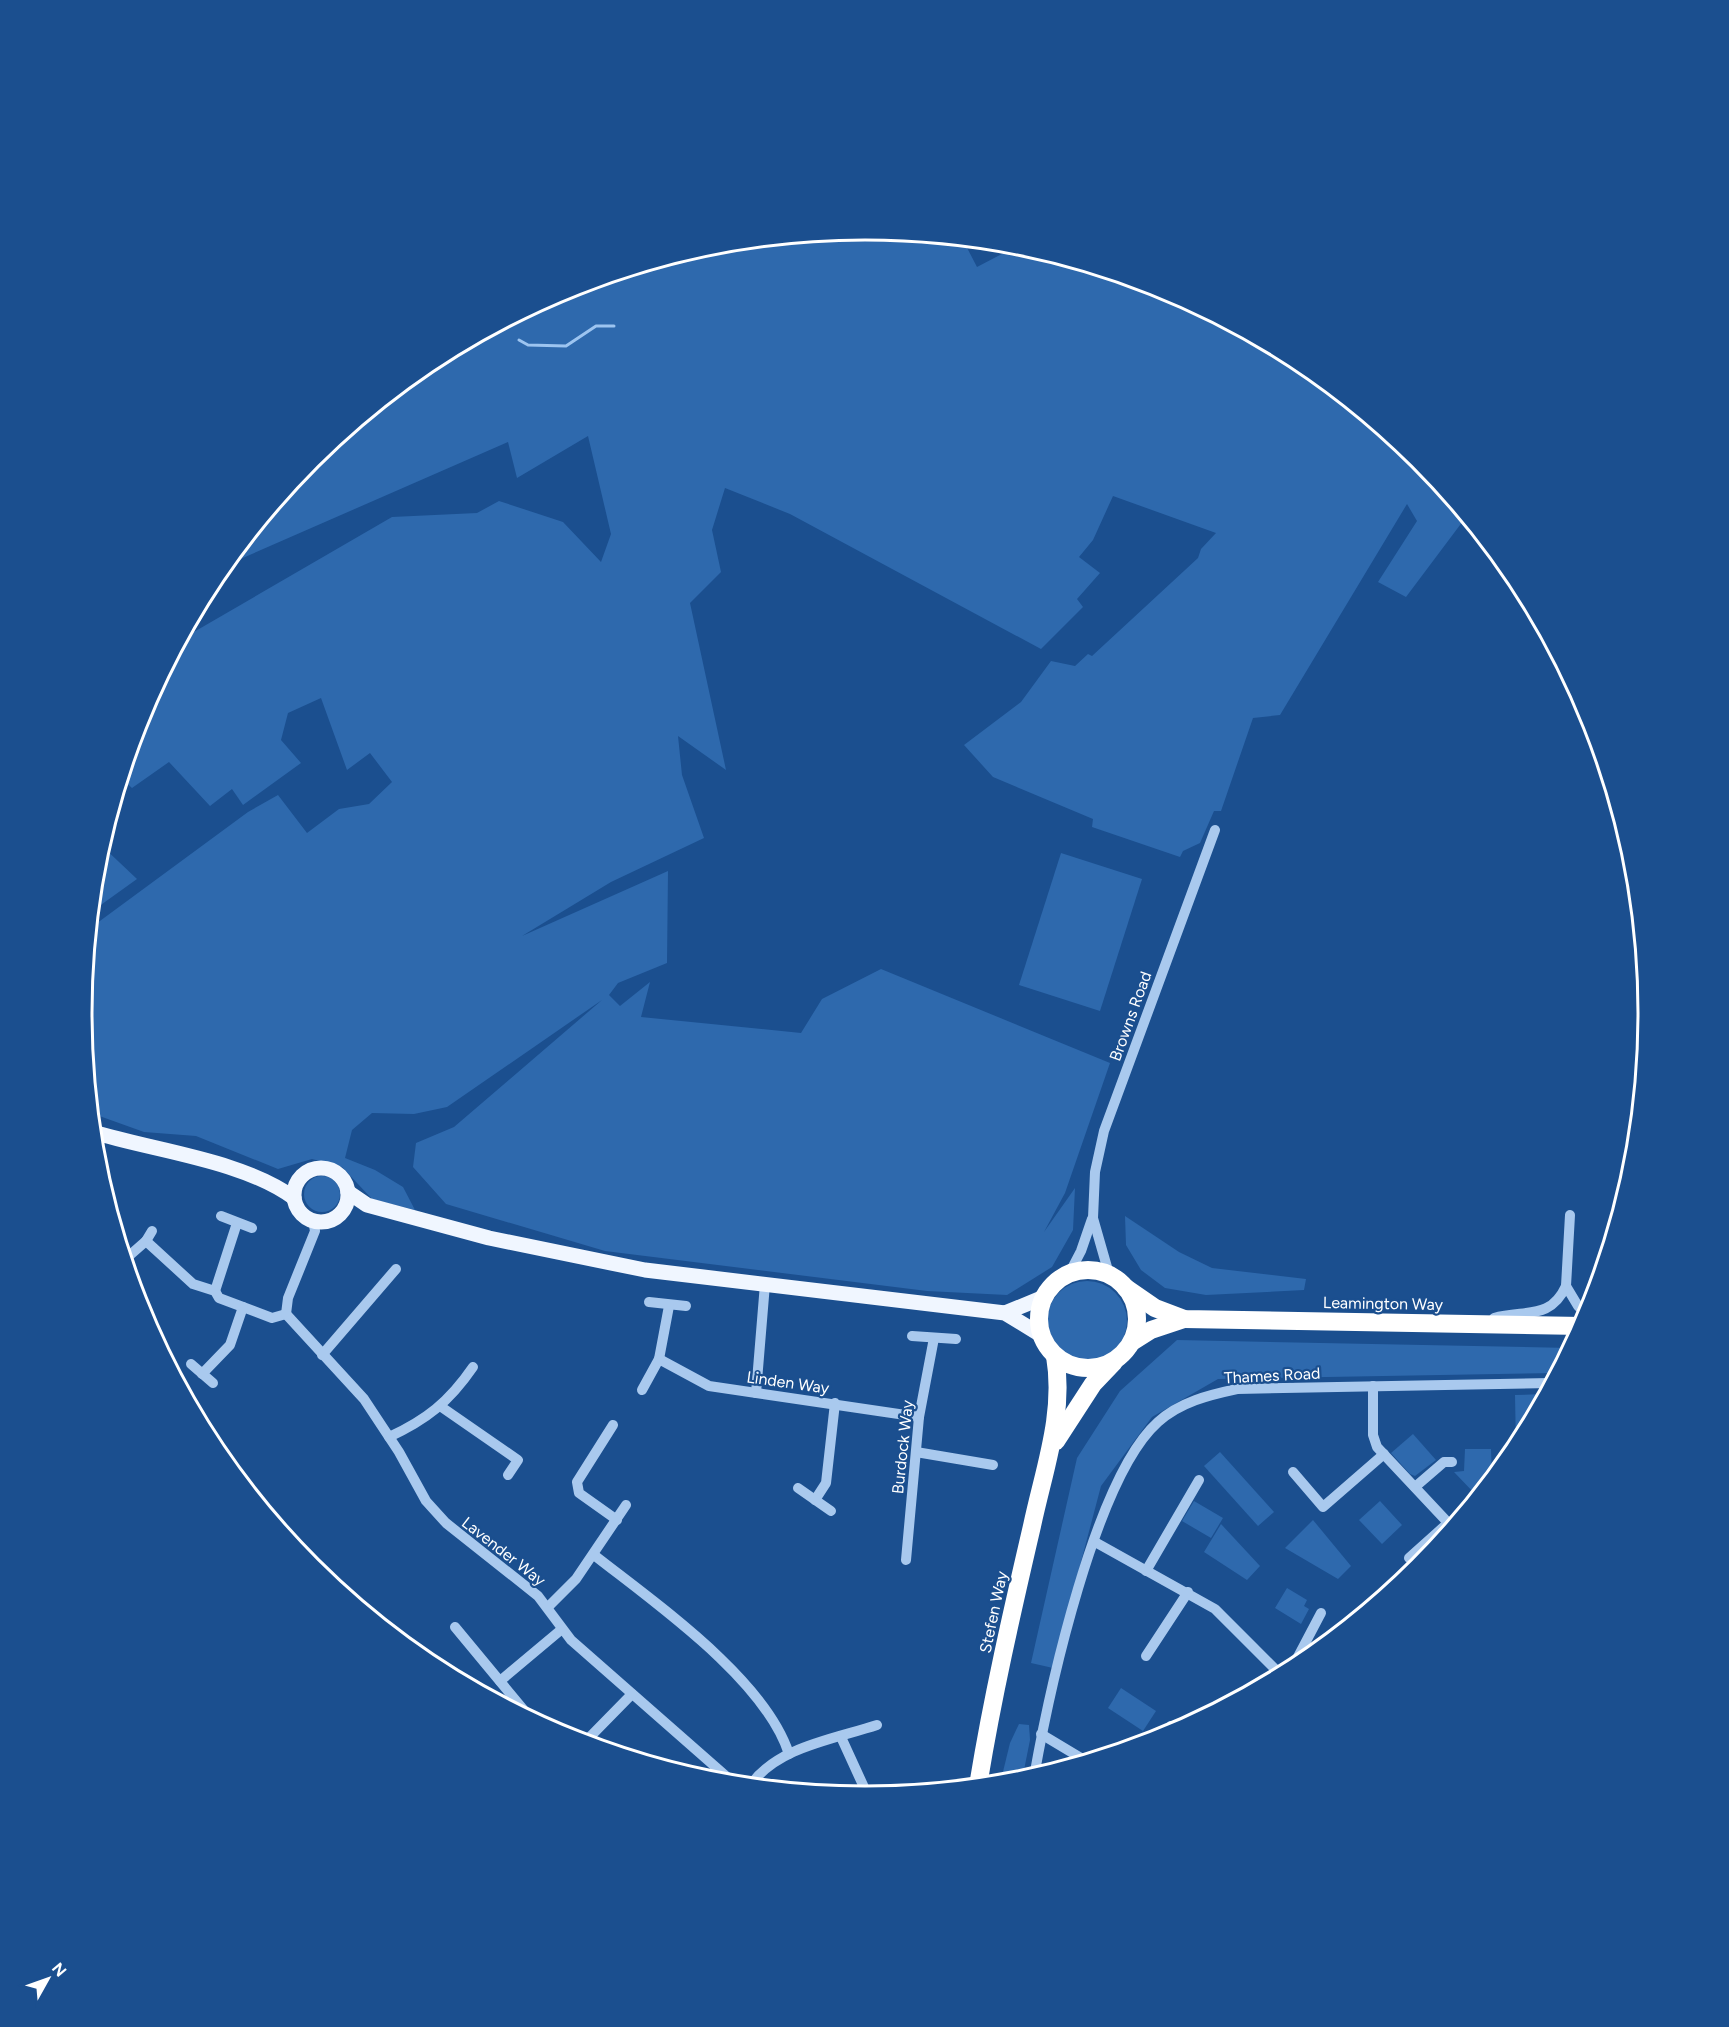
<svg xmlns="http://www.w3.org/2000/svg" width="1729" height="2027" font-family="Figtree,sans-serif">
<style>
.green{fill:#2e69ad}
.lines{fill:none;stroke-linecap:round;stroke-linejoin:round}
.stream{stroke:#9cc4f0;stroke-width:3}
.minor{stroke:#a9c9ee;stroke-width:10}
.major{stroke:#f0f6ff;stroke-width:15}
.highway{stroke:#fff;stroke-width:18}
.labels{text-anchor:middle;stroke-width:4.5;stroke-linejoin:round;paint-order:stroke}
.street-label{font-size:16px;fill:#fff;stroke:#1b4f8f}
.rim{fill:none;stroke:#fff;stroke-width:3}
</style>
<rect width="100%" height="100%" fill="#1b4f8f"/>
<!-- green -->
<g class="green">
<polygon points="865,230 963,240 977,267 1019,245 1165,290 1300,362 1419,460 1466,517 1406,597 1378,582 1417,521 1407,504 1280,715 1253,718 1221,811 1214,811 1200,843 1183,851 1180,857 1092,827 1093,819 993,777 964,745 1021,702 1051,661 1075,666 1088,654 1092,656 1198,558 1201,549 1216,533 1113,496 1093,540 1079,557 1100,573 1077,599 1083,607 1041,649 790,514 725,488 712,530 721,572 690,603 726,770 678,736 682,775 704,838 611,882 522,936 668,871 667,963 618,983 609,995 620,1006 650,982 641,1017 801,1033 822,999 881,969 1110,1063 1065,1193 1044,1232 1075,1188 1073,1230 1052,1267 1007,1295 927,1291 605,1251 446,1204 413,1167 416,1143 454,1127 602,1000 447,1107 414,1114 372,1113 352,1130 345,1158 375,1170 403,1187 415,1210 372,1199 342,1167 312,1159 278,1169 196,1136 144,1132 91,1113 81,1013 89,929 248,812 278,795 307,833 339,809 369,804 392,782 370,753 347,770 321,698 288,713 281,740 301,763 243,805 232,789 210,806 169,762 132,788 121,778 141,713 180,640 392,517 477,513 499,501 563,522 601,562 611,534 588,436 517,478 508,442 222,567 311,459 430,362 565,290 712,245"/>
<polygon points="101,845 137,879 91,912 96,860"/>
<polygon points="1061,853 1142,879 1100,1011 1019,985"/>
<circle cx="322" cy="1194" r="18"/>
<polygon points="1125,1216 1179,1252 1212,1268 1306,1279 1304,1290 1206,1295 1165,1288 1141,1270 1126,1245"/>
<circle cx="1087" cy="1321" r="40"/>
<polygon points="1177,1340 1570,1348 1557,1373 1218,1379 1152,1417 1101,1486 1053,1668 1031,1663 1077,1458 1120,1391"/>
<polygon points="1545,1394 1516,1449 1515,1395"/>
<polygon points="1413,1434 1436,1460 1415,1476 1410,1474 1391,1453"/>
<polygon points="1465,1449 1491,1449 1492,1478 1477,1496 1454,1472 1464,1471"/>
<polygon points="1220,1452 1274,1512 1258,1526 1204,1466"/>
<polygon points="1194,1501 1223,1518 1211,1538 1182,1521"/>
<polygon points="1380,1501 1402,1525 1382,1544 1359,1520"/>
<polygon points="1313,1520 1351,1566 1338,1579 1285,1548"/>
<polygon points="1221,1524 1260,1566 1247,1580 1204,1552"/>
<polygon points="1287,1588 1307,1600 1304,1606 1309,1609 1301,1624 1275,1608"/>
<polygon points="1121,1688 1156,1711 1143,1731 1108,1708"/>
<polygon points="1019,1724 1029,1725 1030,1740 1022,1780 1000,1784 1010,1743"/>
</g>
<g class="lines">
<!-- stream -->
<polyline class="stream" points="519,340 528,345 566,346 596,326 614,326"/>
<!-- minor -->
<g class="minor">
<polyline points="221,1216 252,1228"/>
<polyline points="146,1241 193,1284 215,1291 219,1298 272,1318 286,1314"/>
<polyline points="130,1255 146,1241 152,1231"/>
<polyline points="1069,1274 1081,1251 1092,1219"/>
<polyline points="1109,1274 1093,1218 1095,1172 1104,1131 1215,830"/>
<polyline points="1566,1286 1578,1306 1588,1315"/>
<polyline points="215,1291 237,1223"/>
<polyline points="649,1302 686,1306"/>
<polyline points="286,1314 364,1399 399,1452 426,1501 446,1523 538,1596 571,1640 735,1784"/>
<polyline points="286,1314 288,1298 315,1231 313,1220"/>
<path d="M1494,1318C1524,1309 1550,1321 1566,1286L1570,1215"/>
<polyline points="912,1336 956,1339"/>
<polyline points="322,1355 396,1269"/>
<polyline points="659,1359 709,1386 919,1417"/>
<polyline points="191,1364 213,1383"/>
<polyline points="202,1374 230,1345 243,1307"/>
<polyline points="1373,1386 1373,1435 1377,1447 1452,1527"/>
<polyline points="642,1390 659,1359 669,1306"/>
<polyline points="756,1393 765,1284"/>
<polyline points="440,1406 518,1460 508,1475"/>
<polyline points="613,1425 577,1482 579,1493 617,1520"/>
<path d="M389,1437C426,1420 449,1402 473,1367"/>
<polyline points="916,1452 993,1465"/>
<polyline points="1293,1472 1323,1507 1384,1454"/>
<polyline points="1415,1487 1444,1462 1452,1462"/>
<polyline points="798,1488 831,1511"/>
<polyline points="815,1500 826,1483 835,1403"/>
<polyline points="1095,1542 1215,1609 1281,1675"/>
<path d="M594,1555C655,1603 765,1679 789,1754"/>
<polyline points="1409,1558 1448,1523"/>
<polyline points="906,1560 919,1417 934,1338"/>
<polyline points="1146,1571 1199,1480"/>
<polyline points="548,1607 576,1579 626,1505"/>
<polyline points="455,1627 532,1720"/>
<polyline points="1146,1656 1188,1592"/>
<polyline points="1291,1670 1321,1613"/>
<polyline points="500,1681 562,1629"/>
<polyline points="1041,1734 1086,1761"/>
<polyline points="841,1737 868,1796"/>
<polyline points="1164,1737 1171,1726"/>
<polyline points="584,1743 632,1694"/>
<path d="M1034,1777C1049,1692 1095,1478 1158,1422C1180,1402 1209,1395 1237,1389L1551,1383"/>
<polyline points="708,1781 718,1770"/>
<path d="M750,1786C776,1747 835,1739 877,1725"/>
</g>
<!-- major -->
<g class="major">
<path d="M93,1132C155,1151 242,1160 294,1198"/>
<circle cx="321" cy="1195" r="27"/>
<polyline points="348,1192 367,1205 489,1238 645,1270 1005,1313 1041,1335"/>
<polyline points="1005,1313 1044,1297"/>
</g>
<!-- highway -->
<g class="highway">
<circle cx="1088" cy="1319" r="49"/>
<polyline points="1126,1288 1155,1308 1184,1319 1582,1326"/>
<polyline points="1132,1342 1151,1330 1184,1319"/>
<polyline points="1056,1441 1093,1384 1114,1362"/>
<path d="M978,1786C992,1699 1012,1612 1032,1526C1044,1469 1065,1414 1055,1356"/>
</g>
</g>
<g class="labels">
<!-- street labels -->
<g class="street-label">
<text transform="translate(1130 1016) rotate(-70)" y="6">Browns Road</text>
<text transform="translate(1383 1303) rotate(1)" y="6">Leamington Way</text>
<text transform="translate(1272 1375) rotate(-3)" y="6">Thames Road</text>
<text transform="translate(788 1382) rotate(8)" y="6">Linden Way</text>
<text transform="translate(902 1447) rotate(-84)" y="6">Burdock Way</text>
<text transform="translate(504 1551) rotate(38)" y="6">Lavender Way</text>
<text transform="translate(993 1612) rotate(-78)" y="6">Stefen Way</text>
</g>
</g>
<!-- crop -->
<path d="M0 0H1729V2027H0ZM92 1013a773 773 0 1 1 1546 0a773 773 0 1 1-1546 0Z" fill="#1b4f8f" fill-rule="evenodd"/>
<path class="rim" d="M92 1013a773 773 0 1 1 1546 0a773 773 0 1 1-1546 0Z"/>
<!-- north arrow -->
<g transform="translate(48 1979) rotate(50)" stroke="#1b4f8f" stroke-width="4.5" paint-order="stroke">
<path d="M0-4.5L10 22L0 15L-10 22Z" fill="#ffffff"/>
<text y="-9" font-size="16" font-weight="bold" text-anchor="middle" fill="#ffffff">N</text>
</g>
</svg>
